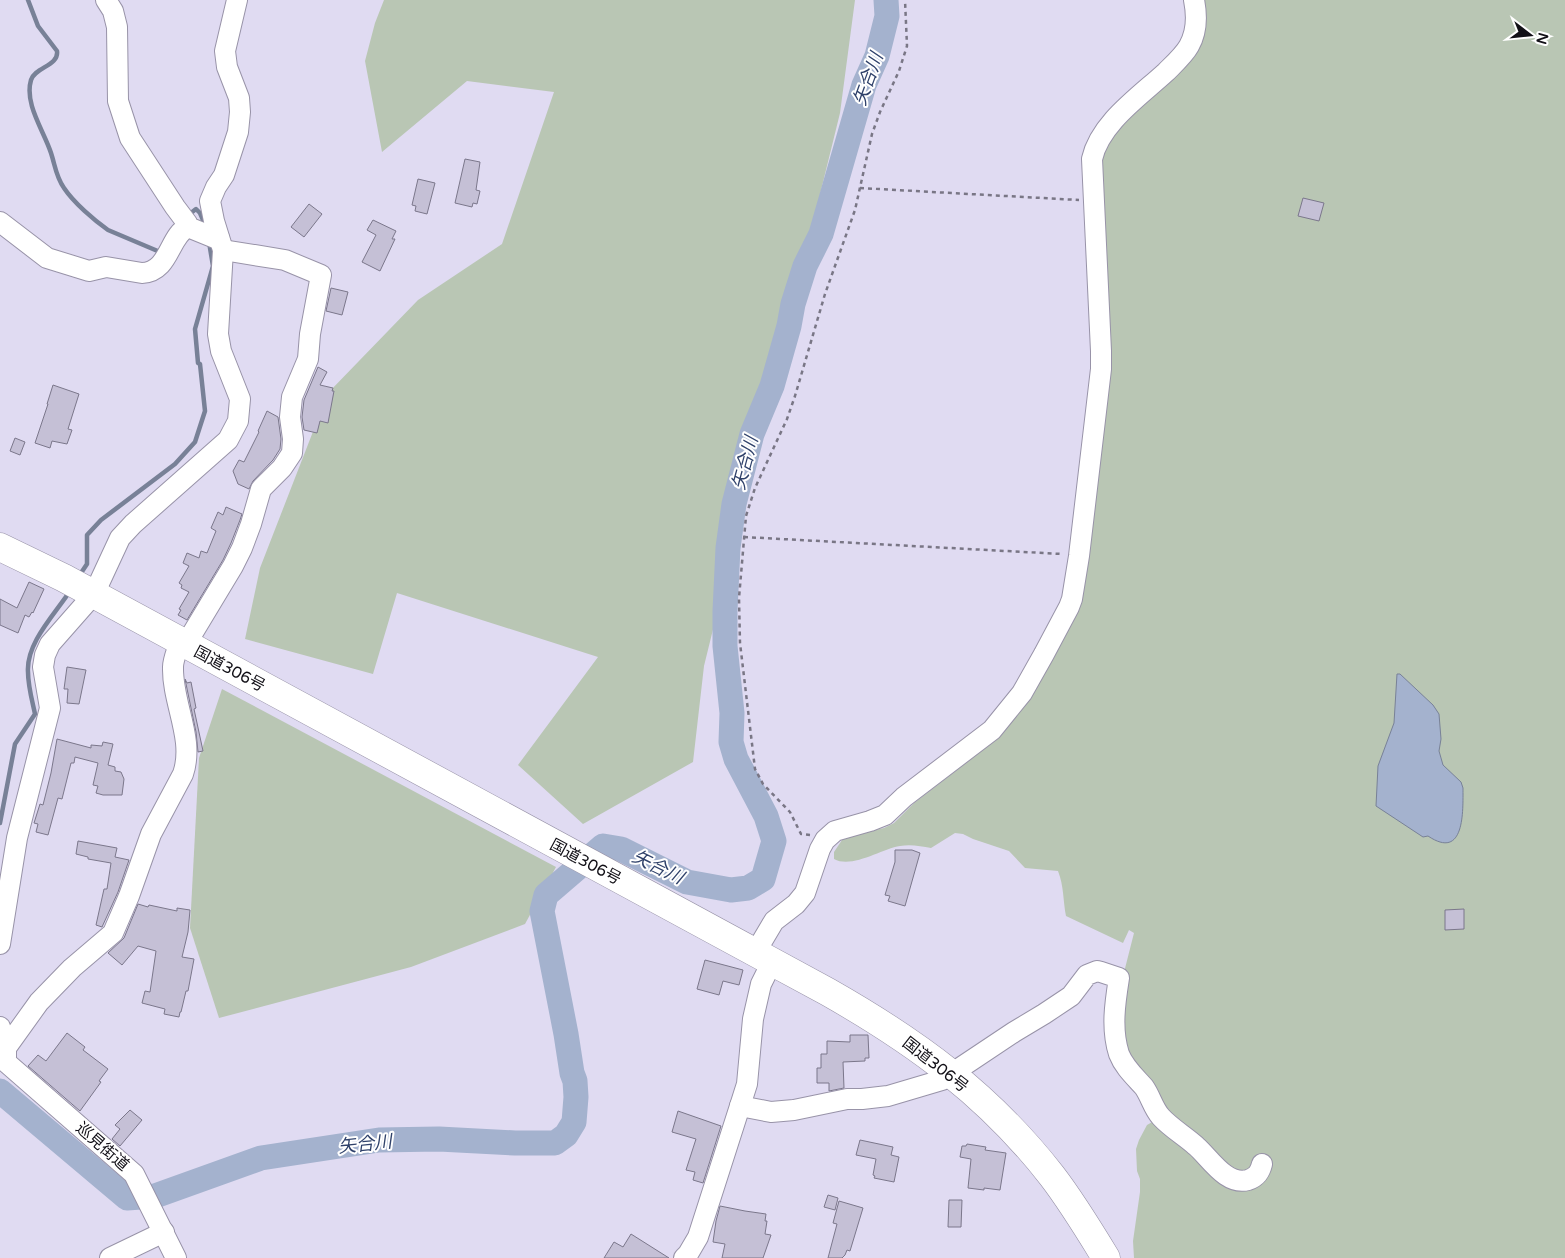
<svg xmlns="http://www.w3.org/2000/svg" width="1565" height="1258" font-family="'Varela Round','Noto Sans JP',sans-serif">
<style>
.green{fill:#b9c6b4}
.water{fill:#a4b2ce;stroke:#788197}
.lines{fill:none;stroke-linecap:round;stroke-linejoin:round}
.stream{stroke:#788197;stroke-width:4.5}
.river{stroke:#a4b2ce;stroke-width:25}
.building{fill:#c5c0d6;stroke:#7b778b}
.minor-casing{stroke:#9893a8;stroke-width:22}
.highway-casing{stroke:#9893a8;stroke-width:29}
.path{stroke:#797685;stroke-width:2.5;stroke-dasharray:4 4;stroke-linecap:butt}
.minor{stroke:#fff;stroke-width:20}
.highway{stroke:#fff;stroke-width:28}
.labels{text-anchor:middle;stroke-width:4;stroke-linejoin:round;paint-order:stroke}
.street-label{font-size:16px;fill:#110f16;stroke:#fff}
.water-label{font-size:18px;font-style:italic;fill:#2f416a;stroke:#fff}
</style>
<rect width="100%" height="100%" fill="#e0dbf2"/>
<!-- green -->
<g class="green">
<polygon points="384,0 855,0 840,113 704,666 693,762 583,824 518,765 598,657 397,593 373,674 245,639 260,568 328,393 418,300 502,244 554,92 467,81 382,152 365,61 375,23"/>
<path d="M1201,0H1565V1258H1134L1133,1241L1140,1192V1179L1137,1171L1136,1149L1139,1140L1147,1125L1154,1121L1241,1177L1171,1120L1129,1067L1119,992L1134,933L1129,930L1123,943L1066,916C1063,901 1064,886 1058,871L1025,868L1009,851L973,839L963,834L955,833L931,848C921,846 910,844 900,846C881,849 852,869 834,859V852L844,837L884,828L894,823L914,803L997,739L1069,619L1106,382L1097,170L1104,142L1189,58Z"/>
<polygon points="222,689 556,867 525,924 411,967 219,1018 190,928 199,758"/>
</g>
<!-- water -->
<path class="water" d="M1397,674H1400L1433,705L1439,714L1441,739L1439,751L1443,765L1461,782L1463,788C1463,811 1465,861 1428,836L1423,837L1376,806L1378,766L1394,723Z"/>
<g class="lines">
<!-- stream -->
<g class="stream">
<path d="M28,0L38,26L57,51C59,66 35,67 31,80C24,104 44,131 51,153C55,165 56,177 64,188C74,203 94,220 108,230L160,252L161,250"/>
<polyline points="187,216 196,209 200,213 206,227"/>
<polyline points="79,576 87,564 87,535 101,520 175,464 195,442 205,411 200,364 198,363 195,329 213,266 209,242"/>
<path d="M0,823L15,744L35,714C32,700 28,686 28,672C26,643 55,614 70,591"/>
</g>
<!-- river -->
<polyline class="river" points="0,1091 127,1198 155,1196 261,1158 379,1140 439,1139 515,1143 555,1143 566,1135 574,1122 576,1097 575,1081 572,1073 566,1034 542,911 546,895 603,846 621,849 687,882 731,890 748,888 763,879 774,841 766,816 736,759 731,742 732,713 725,646 725,611 728,548 734,504 752,434 772,386 789,326 793,304 805,266 821,234 864,85 877,56 887,16 886,0"/>
</g>
<!-- building -->
<g class="building">
<polygon points="465,159 480,162 476,190 480,191 477,204 473,203 472,207 455,203"/>
<polygon points="418,179 435,183 427,214 415,211 416,206 412,205"/>
<polygon points="1303,198 1324,203 1319,221 1298,216"/>
<polygon points="309,204 322,214 304,237 291,227"/>
<polygon points="373,220 396,231 392,239 395,239 380,271 362,262 376,235 367,230"/>
<polygon points="331,288 348,292 342,315 326,311"/>
<polygon points="318,367 327,372 320,385 333,388 332,391 334,391 328,423 320,421 317,433 304,430 302,417 304,400"/>
<polygon points="53,385 79,394 68,429 72,430 67,444 52,441 50,448 35,443 48,404 47,404"/>
<polygon points="267,411 278,417 281,439 280,449 273,460 253,481 249,489 238,484 233,471 239,460 244,462 259,432 258,431"/>
<polygon points="15,438 25,442 20,455 10,451"/>
<polygon points="226,507 242,514 240,520 231,543 223,560 187,620 178,615 181,610 179,609 189,592 181,588 182,585 179,583 189,566 183,563 187,553 199,558 201,551 207,553 216,531 211,528 218,512 223,515"/>
<polygon points="29,582 44,589 33,613 32,612 29,617 25,615 18,633 0,625 0,599 17,608"/>
<polygon points="67,667 86,670 79,704 67,703 68,689 64,689"/>
<polygon points="185,679 187,683 191,682 196,708 194,709 203,751 198,752 196,732"/>
<polygon points="57,739 91,748 91,745 102,746 103,742 113,744 108,765 115,767 115,771 121,772 124,779 122,795 103,795 96,793 98,786 93,785 98,763 75,757 74,763 71,763 62,799 58,798 48,835 36,832 38,824 34,823 40,804 43,805 51,773"/>
<polygon points="78,841 117,848 115,857 129,860 118,892 102,927 96,925 104,889 107,889 111,863 88,859 88,857 76,854"/>
<polygon points="895,850 912,850 920,853 905,906 888,901 890,896 885,895 895,862"/>
<polygon points="138,904 148,907 149,905 177,911 177,908 190,910 188,932 182,957 194,959 188,991 186,991 181,1012 180,1012 179,1017 164,1014 165,1009 142,1003 145,991 150,992 156,951 138,946 122,965 108,953 124,938"/>
<polygon points="1464,909 1464,929 1445,930 1445,910"/>
<polygon points="705,960 743,970 739,985 723,981 719,995 697,989"/>
<polygon points="67,1033 85,1047 83,1050 108,1069 99,1081 101,1082 80,1111 28,1066 38,1055 46,1061"/>
<polygon points="850,1035 868,1035 869,1058 865,1058 865,1061 843,1062 844,1088 829,1091 829,1083 817,1083 817,1068 821,1068 821,1054 827,1054 827,1041 850,1042"/>
<polygon points="130,1110 142,1120 120,1146 112,1139 120,1129 115,1125"/>
<polygon points="678,1111 721,1126 703,1183 693,1180 695,1172 686,1170 696,1139 672,1132"/>
<polygon points="860,1140 893,1147 891,1155 899,1157 894,1182 874,1178 875,1176 873,1175 876,1159 856,1155"/>
<polygon points="967,1144 986,1147 985,1150 1006,1153 1000,1190 984,1188 984,1190 968,1188 971,1159 960,1157 962,1146 966,1146"/>
<polygon points="828,1195 838,1198 835,1210 824,1207"/>
<polygon points="949,1200 962,1200 961,1227 948,1227"/>
<polygon points="839,1201 863,1208 850,1251 847,1250 845,1255 842,1258 828,1258 837,1224 833,1223"/>
<polygon points="720,1206 745,1211 766,1214 765,1221 767,1221 765,1234 771,1235 763,1258 722,1258 725,1244 713,1242 716,1221"/>
<polygon points="631,1234 669,1258 604,1258 614,1242 623,1247"/>
</g>
<g class="lines">
<!-- minor casing -->
<g class="minor-casing">
<g id="minor">
<polyline points="106,0 113,11 117,27 118,101 130,138 175,207 187,223 188,227 215,238 219,238"/>
<path d="M0,222L47,258L89,271L106,267L142,273C170,272 169,235 188,227"/>
<polyline points="186,644 233,566 242,548 251,524 261,489 282,468 292,453 293,439 290,417 292,397 308,359 310,334 321,275 285,260 223,250"/>
<polyline points="0,944 17,838 50,708 43,667 45,655 50,644 94,594 120,538 133,524 228,440 238,421 240,399 221,351 218,334 223,250 214,221 210,201 216,187 224,175 238,132 240,112 239,98 227,67 225,51 237,0"/>
<path d="M755,953L774,921L796,904L805,893L820,849L825,840L835,831L870,821L885,815L904,797L992,730L1022,693L1044,654L1069,607L1072,599L1079,556L1101,369V351L1092,159C1100,123 1140,96 1166,72C1174,64 1184,55 1189,46C1197,32 1197,15 1194,0"/>
<polyline points="0,1027 6,1048 6,1057"/>
<path d="M6,1048L39,1002L72,968L113,933L129,896L151,834L183,774C195,739 172,703 173,667C173,659 178,649 180,641"/>
<polyline points="0,1057 134,1174 176,1258"/>
<path d="M740,1106L771,1112L794,1110L847,1099H862L888,1096L942,1080L1014,1032L1044,1014L1071,996L1087,975L1097,971L1101,972L1119,978C1115,1003 1111,1029 1119,1054C1124,1067 1135,1077 1144,1087C1151,1097 1153,1108 1161,1117C1171,1128 1185,1136 1196,1146C1210,1158 1226,1186 1248,1180C1257,1177 1260,1172 1262,1164"/>
<polyline points="110,1258 164,1232"/>
<polyline points="684,1258 688,1254 698,1237 740,1106 747,1084 753,1019 761,984 772,962"/>
</g>
</g>
<!-- highway casing -->
<g class="highway-casing">
<path id="highway" d="M0,547L64,578L828,992C916,1042 989,1095 1052,1176C1072,1202 1089,1230 1106,1258"/>
</g>
<!-- path -->
<g class="path">
<polyline points="860,188 1079,200"/>
<polyline points="744,537 1062,554"/>
<polyline points="810,835 801,834 790,812 763,784 755,769 740,643 739,598 746,516 755,488 787,419 795,396 825,294 855,210 872,134 880,112 899,71 907,46 905,0"/>
</g>
<!-- minor -->
<use href="#minor" class="minor"/>
<!-- highway -->
<use href="#highway" class="highway"/>
</g>
<g class="labels">
<!-- street labels -->
<g class="street-label">
<text transform="translate(230 668) rotate(28)" y="6">国道306号</text>
<text transform="translate(586 861) rotate(28)" y="6">国道306号</text>
<text transform="translate(936 1064) rotate(38)" y="6">国道306号</text>
<text transform="translate(103 1146) rotate(41)" y="6">巡見街道</text>
</g>
<!-- water labels -->
<g class="water-label">
<text transform="translate(868 79) rotate(-70)" y="6">矢合川</text>
<text transform="translate(745 463) rotate(-75)" y="6">矢合川</text>
<text transform="translate(658 867) rotate(26)" y="6">矢合川</text>
<text transform="translate(365 1144) rotate(-6)" y="6">矢合川</text>
</g>
</g>
<!-- north arrow -->
<g transform="translate(1530 35) rotate(106)" stroke="#ffffff" stroke-width="4" paint-order="stroke">
<path d="M0-4L9 19L0 12L-9 19Z" fill="#110f16"/>
<text y="-8" font-size="14" font-weight="bold" text-anchor="middle" fill="#110f16">N</text>
</g>
</svg>
